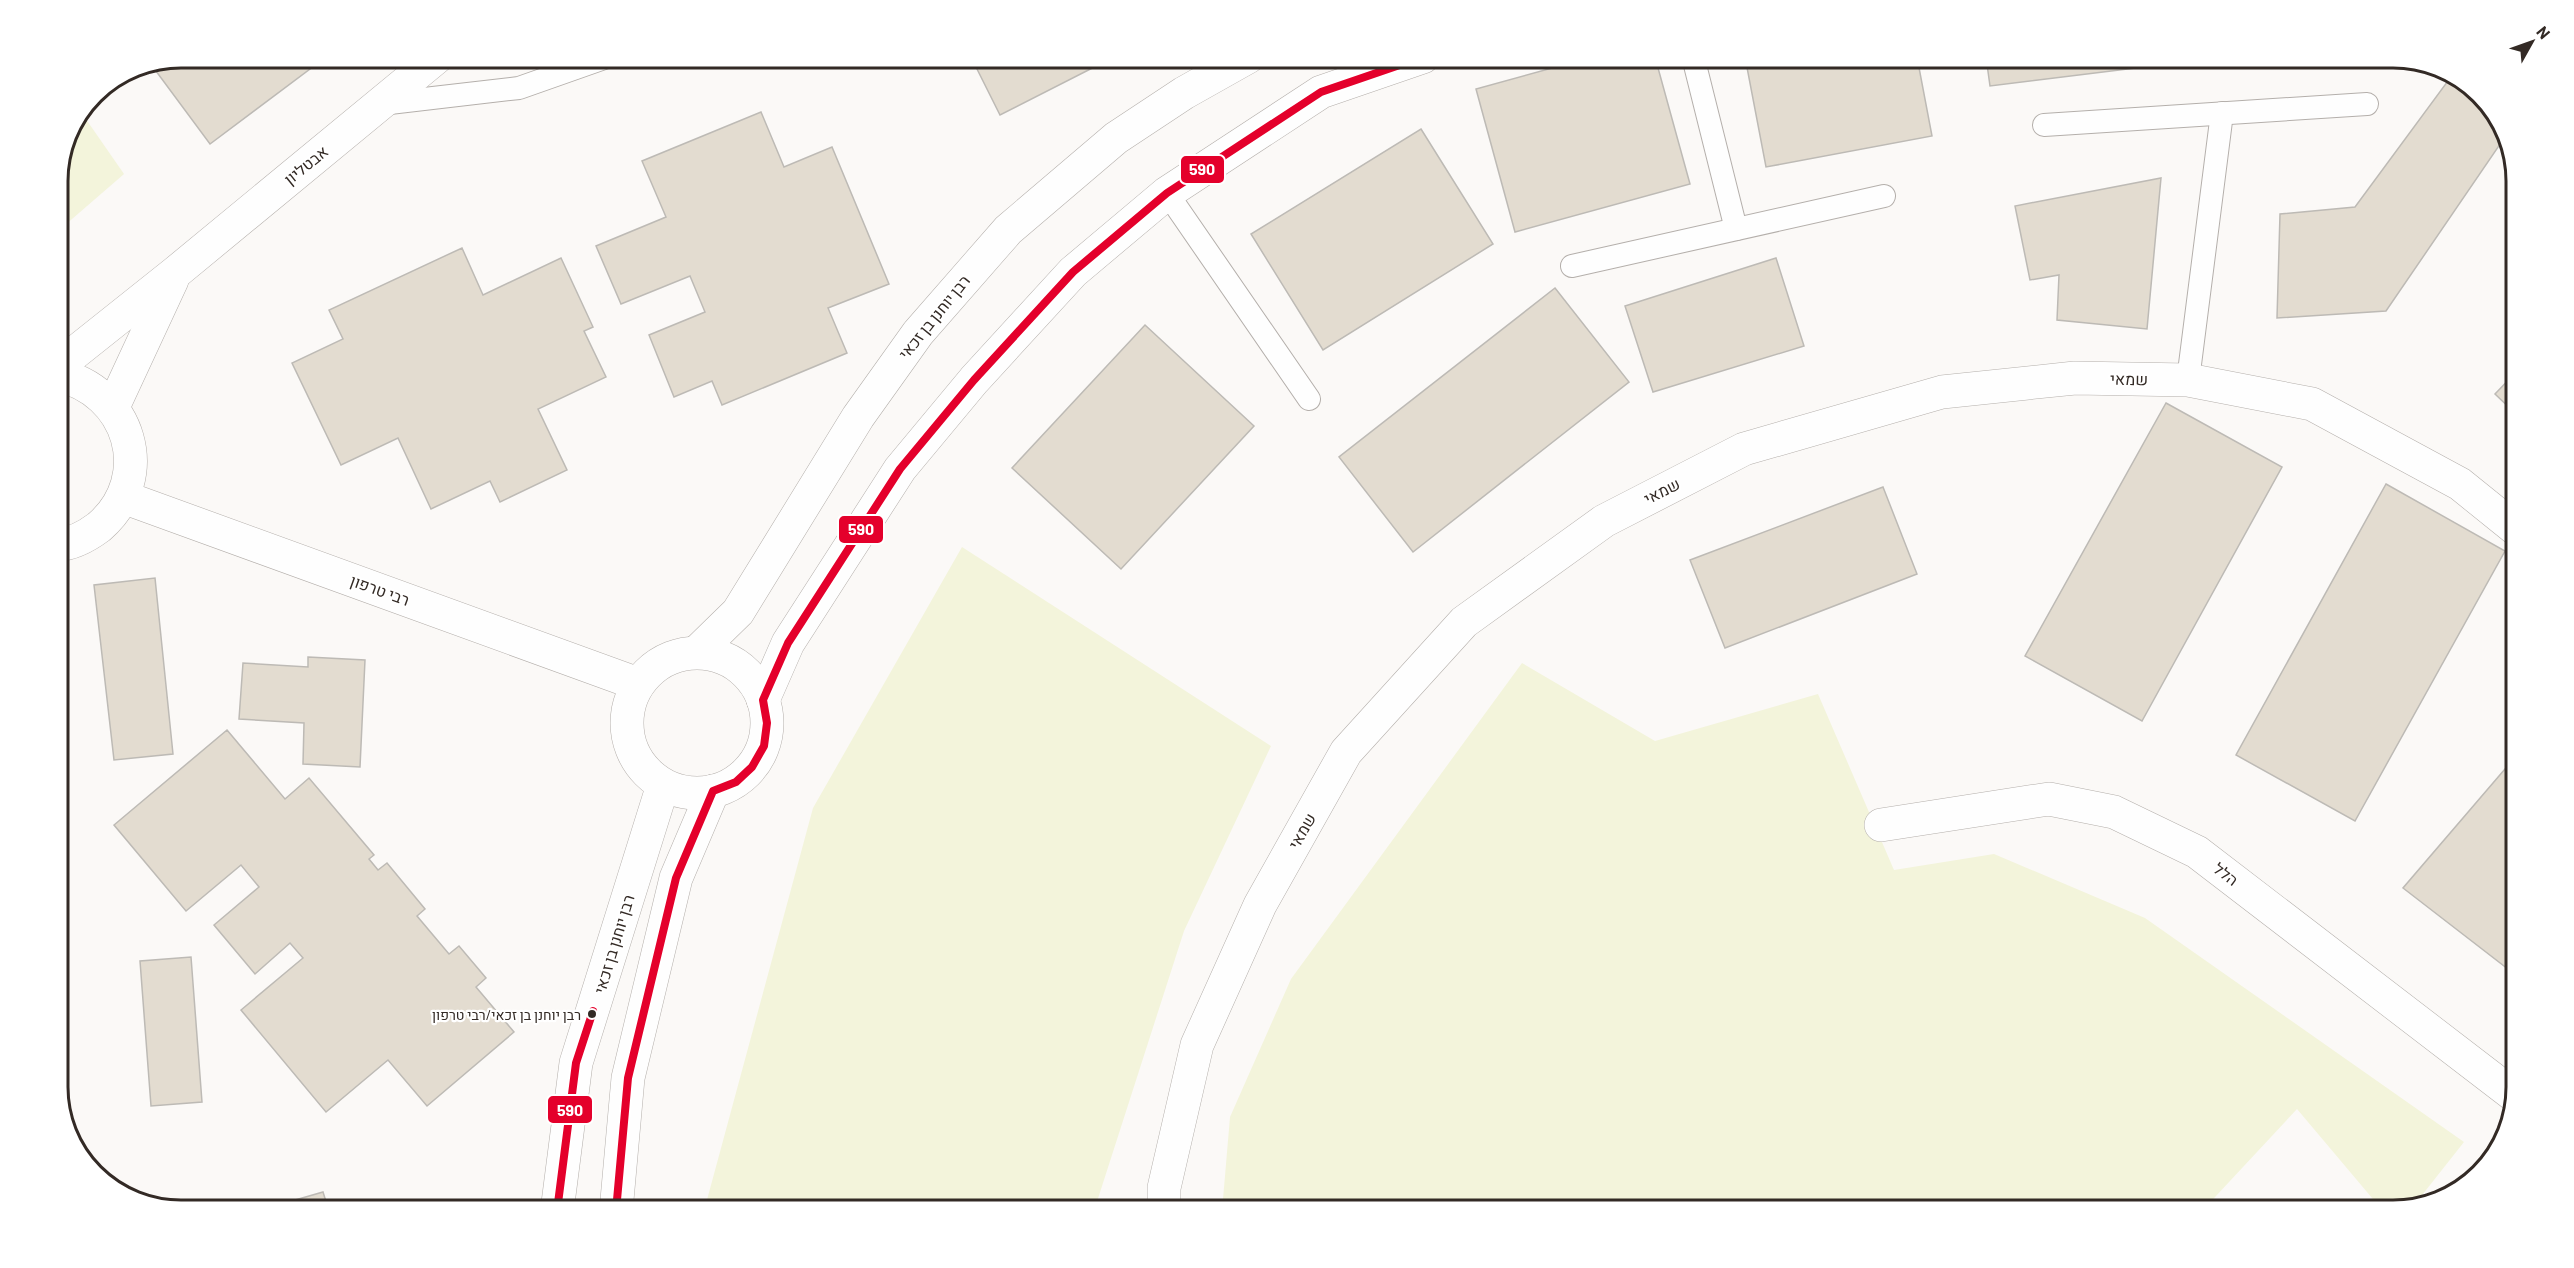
<svg xmlns="http://www.w3.org/2000/svg" width="2574" height="1268" font-family="Barlow,Heebo,sans-serif">
<style>
.green{fill:#f3f4db}
.building{fill:#e3dcd0;stroke:#bdbab5;stroke-width:1.5}
.lines{fill:none;stroke-linecap:round;stroke-linejoin:round}
.lane-casing{stroke:#b4afab;stroke-width:24}
.street-casing{stroke:#b4afab;stroke-width:34}
.secondary-casing{stroke:#b4afab;stroke-width:34}
.lane{stroke:#fefefe;stroke-width:22}
.street{stroke:#fefefe;stroke-width:33}
.secondary{stroke:#fefefe;stroke-width:33}
.bus-1-casing{stroke:#fff;stroke-width:12}
.bus-1{stroke:#e4002b;stroke-width:8}
.bus-dot{fill:#332a25;stroke:#fff;stroke-width:2}
.labels{text-anchor:middle;stroke-width:4.5;stroke-linejoin:round;paint-order:stroke}
.bus-label{font-size:14px;fill:#332a25;stroke:#fff;text-anchor:end}
.street-label{font-size:16px;fill:#332a25;stroke:#fff}
.rim{fill:none;stroke:#332a25;stroke-width:3}
.line-badge{stroke:#fff;stroke-width:2}
.badge-label{font-size:16px;text-anchor:middle;font-weight:bold;fill:#fff}
</style>
<rect width="100%" height="100%" fill="#fbf9f7"/>
<!-- green -->
<g class="green">
<polygon points="81,112 124,174 57,232 57,173 67,133"/>
<polygon points="962,547 1271,746 1184,931 1094,1211 704,1211 813,808"/>
<polygon points="1522,663 1655,741 1818,694 1894,870 1994,854 2145,918 2464,1142 2415,1204 2394,1211 2383,1211 2297,1109 2202,1211 1222,1211 1230,1117 1291,979"/>
</g>
<!-- building -->
<g class="building">
<polygon points="181,57 326,57 210,144 150,63"/>
<polygon points="971,57 1114,57 1000,115"/>
<polygon points="1592,57 1655,57 1690,184 1515,232 1476,89"/>
<polygon points="1745,57 1917,57 1932,136 1766,167"/>
<polygon points="1986,57 2225,57 1990,86"/>
<polygon points="2453,74 2496,112 2505,137 2386,311 2277,318 2280,214 2355,207"/>
<polygon points="761,112 784,167 832,147 889,284 828,308 847,353 722,405 712,381 674,397 649,335 705,312 690,276 621,304 596,246 666,217 642,161"/>
<polygon points="1421,129 1493,244 1323,350 1251,234"/>
<polygon points="2161,178 2147,329 2057,320 2059,275 2030,280 2015,206"/>
<polygon points="462,248 483,295 561,258 593,327 584,331 606,377 538,409 567,470 500,502 490,481 431,509 398,438 341,465 292,363 343,339 329,310"/>
<polygon points="1776,258 1804,346 1653,392 1625,306"/>
<polygon points="1555,288 1629,382 1413,552 1339,457"/>
<polygon points="1145,325 1254,426 1121,569 1012,468"/>
<polygon points="2517,371 2517,415 2495,394"/>
<polygon points="2166,403 2282,467 2142,721 2025,656"/>
<polygon points="2386,484 2505,551 2355,821 2236,755"/>
<polygon points="1883,487 1917,574 1725,648 1690,560"/>
<polygon points="155,578 173,754 114,760 94,585"/>
<polygon points="308,657 365,660 360,767 303,764 304,723 239,719 243,663 308,667"/>
<polygon points="227,730 285,799 309,778 374,855 369,859 378,870 387,863 425,909 417,916 449,954 459,946 486,978 476,987 514,1032 427,1106 388,1060 326,1112 241,1010 303,958 290,943 255,974 214,925 259,887 241,865 186,911 114,825"/>
<polygon points="2517,755 2517,976 2403,888"/>
<polygon points="191,957 202,1102 151,1106 140,961"/>
<polygon points="323,1192 329,1211 257,1211"/>
</g>
<g class="lines">
<!-- lane casing -->
<g class="lane-casing">
<g id="lane">
<polyline points="1693,57 1736,229"/>
<polyline points="381,104 519,88 607,57"/>
<polyline points="2044,125 2367,104"/>
<polyline points="1167,193 1309,399"/>
<polyline points="1572,266 1884,196"/>
<polyline points="2188,380 2222,113"/>
</g>
</g>
<!-- street casing -->
<g class="street-casing">
<g id="street">
<polyline points="57,367 175,273 437,57"/>
<path d="M57,375C130,390 157,477 99,527C87,536 73,544 57,545"/>
<polyline points="113,407 172,280"/>
<polyline points="123,497 638,684"/>
<polyline points="1881,825 2049,799 2114,812 2197,852 2515,1096"/>
<polyline points="1164,1211 1164,1188 1197,1045 1260,905 1346,752 1464,622 1604,521 1744,449 1942,392 2075,378 2188,380 2312,404 2460,484 2517,530"/>
</g>
</g>
<!-- secondary casing -->
<g class="secondary-casing">
<g id="secondary">
<polyline points="697,652 738,612 858,417 918,333 1008,230 1116,138 1184,93 1248,57"/>
<circle cx="697" cy="723" r="70"/>
<polyline points="763,700 788,643 900,469 974,380 1073,272 1167,193 1321,92 1423,57"/>
<polyline points="557,1211 576,1063 663,785"/>
<polyline points="616,1211 628,1078 676,878 713,791"/>
</g>
</g>
<!-- lane -->
<use href="#lane" class="lane"/>
<!-- street -->
<use href="#street" class="street"/>
<!-- secondary -->
<use href="#secondary" class="secondary"/>
<!-- bus-1 casing -->
<g class="bus-1-casing">
<g id="bus-1">
<polyline points="557,1211 576,1063 593,1011"/>
<polyline points="616,1211 628,1078 676,878 713,791 736,782 752,767 764,746 767,723 763,700 788,643 900,469 974,380 1073,272 1167,193 1321,92 1423,57"/>
</g>
</g>
<!-- bus-1 -->
<use href="#bus-1" class="bus-1"/>
</g>
<!-- markers -->
<circle class="bus-dot" cx="592" cy="1014" r="5"/>
<g class="labels">
<!-- bus labels -->
<g class="bus-label">
<text x="581" y="1020">רבן יוחנן בן זכאי/רבי טרפון</text>
</g>
<!-- street labels -->
<g class="street-label">
<text transform="translate(306 165) rotate(-39)" y="6">אבטליון</text>
<text transform="translate(934 317) rotate(-51)" y="6">רבן יוחנן בן זכאי</text>
<text transform="translate(2129 379) rotate(1)" y="6">שמאי</text>
<text transform="translate(1662 491) rotate(-27)" y="6">שמאי</text>
<text transform="translate(380 590) rotate(20)" y="6">רבי טרפון</text>
<text transform="translate(1302 831) rotate(-60)" y="6">שמאי</text>
<text transform="translate(2226 874) rotate(37)" y="6">הלל</text>
<text transform="translate(614 944) rotate(-73)" y="6">רבן יוחנן בן זכאי</text>
</g>
</g>
<!-- crop -->
<path d="M0 0H2574V1268H0ZM181 68H2393A113 113 0 0 1 2506 181V1087A113 113 0 0 1 2393 1200H181A113 113 0 0 1 68 1087V181A113 113 0 0 1 181 68Z" fill="#fff" fill-rule="evenodd"/>
<path class="rim" d="M181 68H2393A113 113 0 0 1 2506 181V1087A113 113 0 0 1 2393 1200H181A113 113 0 0 1 68 1087V181A113 113 0 0 1 181 68Z"/>
<g class="line-badge">
<rect x="1180" y="155" width="45" height="29" rx="6" fill="#e4002b"/>
<rect x="838" y="515" width="46" height="29" rx="6" fill="#e4002b"/>
<rect x="547" y="1095" width="46" height="29" rx="6" fill="#e4002b"/>
</g>
<g class="badge-label">
<text x="1202" y="175">590</text>
<text x="861" y="535">590</text>
<text x="570" y="1116">590</text>
</g>
<!-- north arrow -->
<g transform="translate(2532 42) rotate(50)" stroke="#ffffff" stroke-width="4.5" paint-order="stroke">
<path d="M0-4.5L10 22L0 15L-10 22Z" fill="#332a25"/>
<text y="-9" font-size="16" font-weight="bold" text-anchor="middle" fill="#332a25">N</text>
</g>
</svg>
